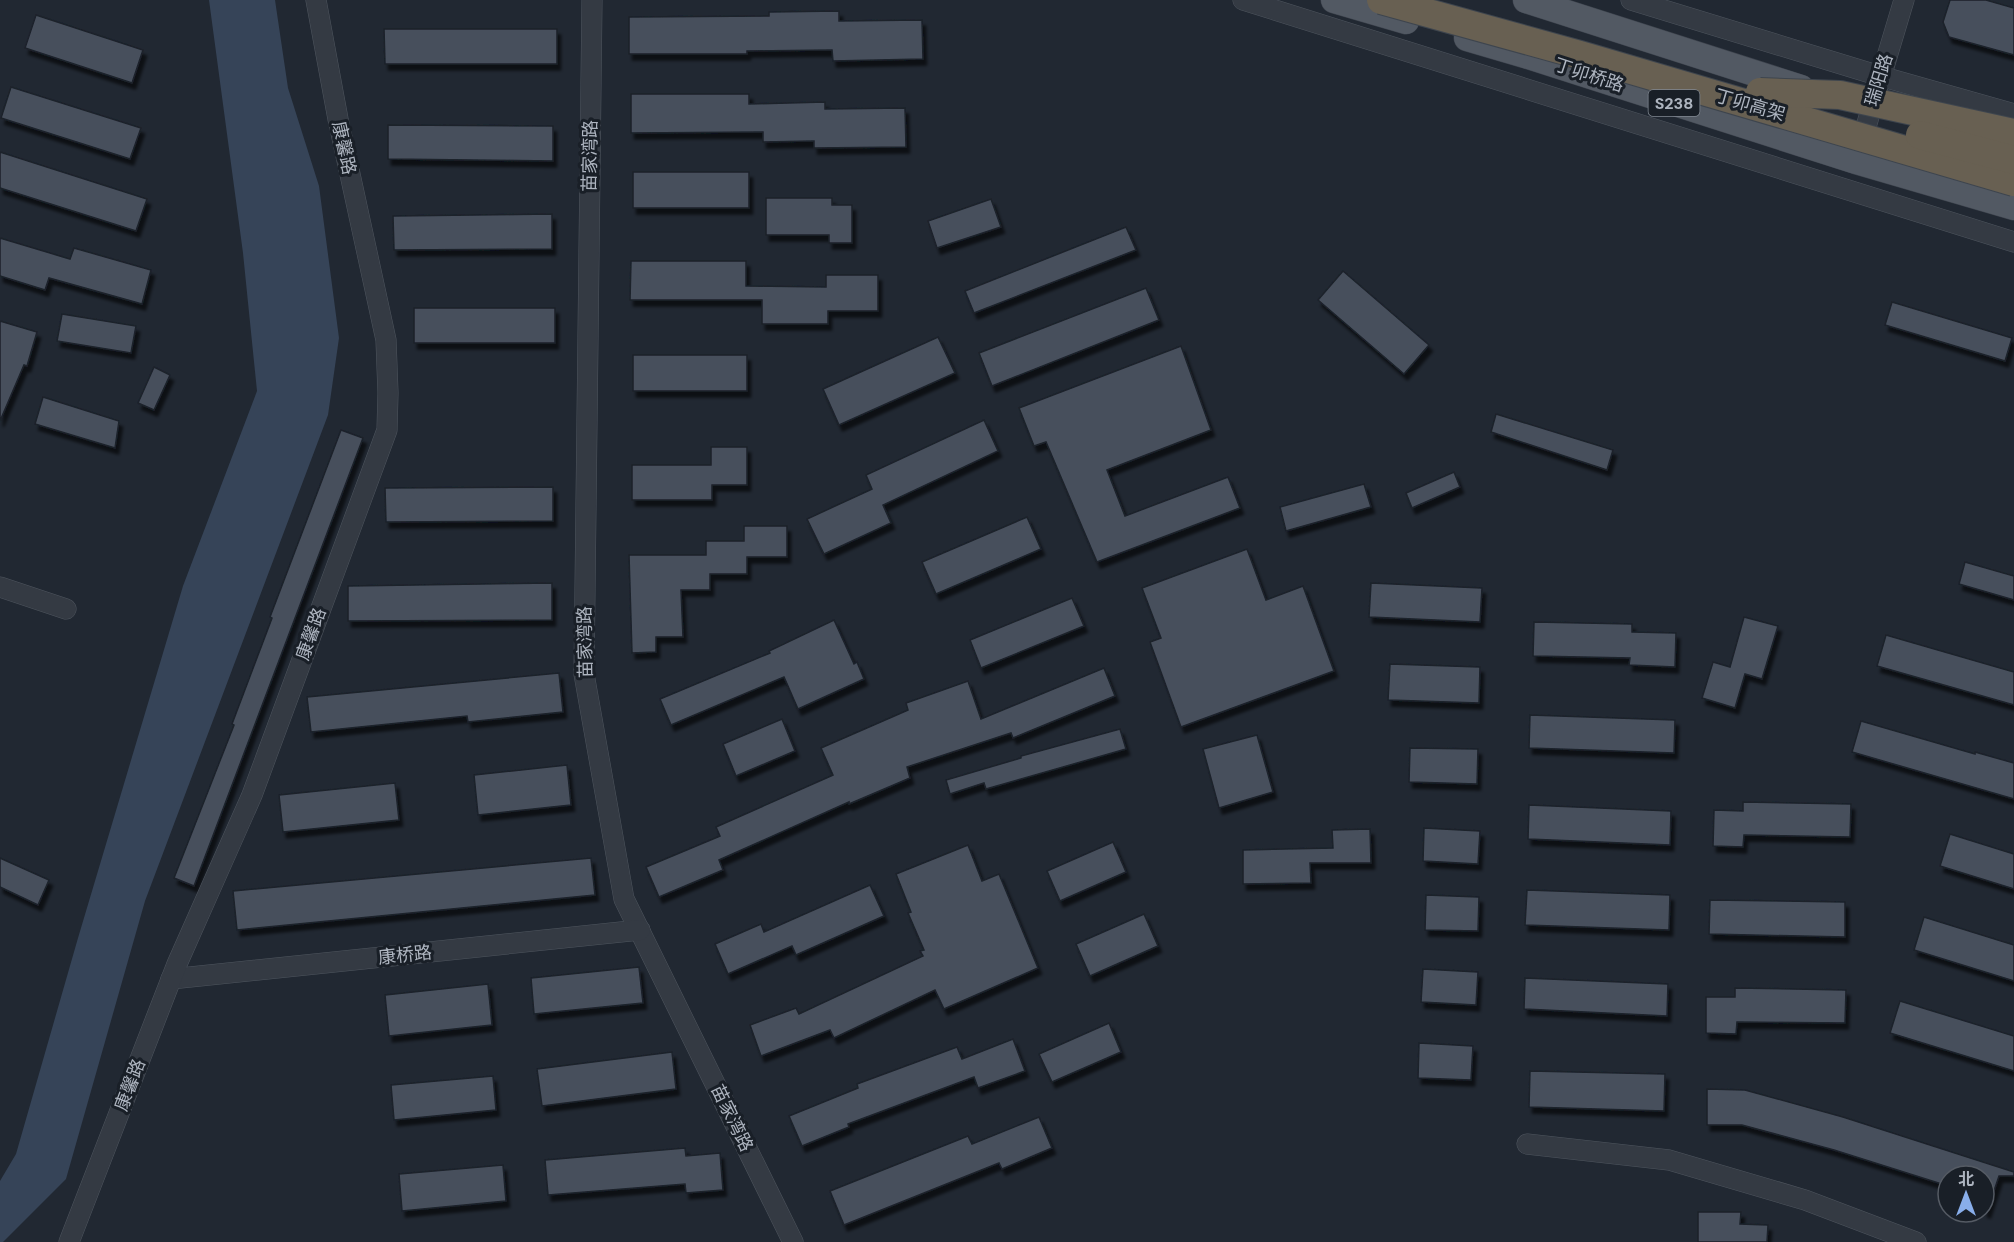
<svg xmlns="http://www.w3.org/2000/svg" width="2014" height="1242" font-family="'DM Sans','Noto Sans SC',sans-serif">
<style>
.water{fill:#364458}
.building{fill:#474f5c;stroke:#1b212a;stroke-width:1.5;filter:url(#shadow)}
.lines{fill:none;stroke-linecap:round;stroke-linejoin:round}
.minor-casing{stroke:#4e555e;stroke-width:21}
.major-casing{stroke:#3d434d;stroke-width:27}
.minor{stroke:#343a43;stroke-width:20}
.major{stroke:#525963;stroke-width:26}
.highway-bridge-casing{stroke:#3e454e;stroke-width:30;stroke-linecap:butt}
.highway-bridge{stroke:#686052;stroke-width:28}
.labels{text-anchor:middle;stroke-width:6;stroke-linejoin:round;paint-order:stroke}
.shield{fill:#191f27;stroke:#818892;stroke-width:1.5}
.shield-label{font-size:16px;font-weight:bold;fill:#aeb5c0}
.street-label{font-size:18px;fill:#aeb5c0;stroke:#191f27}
</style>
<defs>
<filter id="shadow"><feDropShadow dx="3.5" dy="6" stdDeviation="1.5" flood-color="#0009"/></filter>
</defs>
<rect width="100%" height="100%" fill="#212832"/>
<!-- water -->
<polygon class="water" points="209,0 275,0 288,88 319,186 339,338 328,415 145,901 66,1179 3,1242 0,1242 0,1181 16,1154 78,938 183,586 257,391 243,253"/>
<!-- building -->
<g class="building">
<polygon points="1950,0 1986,0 2014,8 2014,55 1949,37 1943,22"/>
<polygon points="839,11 839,21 922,20 923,59 833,61 832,50 747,51 747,54 629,54 629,17 769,16 769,12"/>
<polygon points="36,15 143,50 132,83 25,48"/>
<polygon points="384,29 557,29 557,64 385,64"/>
<polygon points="11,87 141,128 130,159 1,118"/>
<polygon points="631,94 749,94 749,104 825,102 825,109 905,108 906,147 814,148 814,141 763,142 763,132 631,133"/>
<polygon points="388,125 553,126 553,161 388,159"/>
<polygon points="0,152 147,199 136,231 0,188"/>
<rect x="633" y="172" width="116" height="36"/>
<polygon points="766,198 832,198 832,205 852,205 852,243 829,243 829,235 766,235"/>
<polygon points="991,199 1001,227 937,248 928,221"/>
<polygon points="552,214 552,249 394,250 393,216"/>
<polygon points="1126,227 1136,250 974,313 965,291"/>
<polygon points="0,238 70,259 74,248 151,270 142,304 49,278 45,290 0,276"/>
<polygon points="631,261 746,261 746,286 826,287 826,275 878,275 878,311 828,311 828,324 762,324 762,300 630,300"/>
<polygon points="1343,271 1429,345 1404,374 1318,300"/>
<polygon points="1146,288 1159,320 992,386 979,353"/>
<polygon points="1892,302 2012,338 2005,361 1885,325"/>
<rect x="414" y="308" width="141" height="35"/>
<polygon points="62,314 136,326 131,353 57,341"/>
<polygon points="0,321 37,332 27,366 24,365 0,421"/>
<polygon points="938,337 955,373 839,425 823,389"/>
<polygon points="1181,346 1211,430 1107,470 1125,516 1228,477 1240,508 1097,562 1046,442 1034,446 1019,408"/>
<rect x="633" y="355" width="114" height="36"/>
<polygon points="154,367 170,375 154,410 138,403"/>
<polygon points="43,397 119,421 115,448 35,424"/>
<polygon points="1496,414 1613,450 1607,470 1491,432"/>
<polygon points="984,420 998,451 883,505 891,523 824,554 807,519 872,489 866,475"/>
<polygon points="341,430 363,438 194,886 174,878 234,725 232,724 272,618 270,617"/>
<polygon points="711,447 747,447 747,485 712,485 712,500 632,500 632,465 711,465"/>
<polygon points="1454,472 1460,487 1412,508 1406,493"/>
<polygon points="1364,484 1371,507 1286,531 1280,507"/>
<polygon points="553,487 553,521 386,522 385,488"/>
<polygon points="1027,517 1041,549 936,594 922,562"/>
<polygon points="744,526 787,526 787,557 747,557 747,574 710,574 710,590 681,590 683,637 656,637 656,652 632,653 629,555 706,555 706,541 744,541"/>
<polygon points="1247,549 1266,600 1303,586 1334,671 1181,727 1150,642 1161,638 1142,588"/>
<polygon points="1965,562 2014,576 2014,600 1959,584"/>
<polygon points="552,583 552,620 348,621 348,586"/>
<polygon points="1371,583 1482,588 1480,622 1369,617"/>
<polygon points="1072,598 1084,626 981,668 970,640"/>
<polygon points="1744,617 1778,626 1762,679 1745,674 1735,708 1702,698 1713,662 1730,667"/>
<polygon points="834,620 854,664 857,662 864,679 798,709 784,677 671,725 660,699 770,653 769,651"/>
<polygon points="1534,622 1632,624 1632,632 1676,633 1675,667 1629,665 1630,658 1533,656"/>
<polygon points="1886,635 2014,672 2014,705 1877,666"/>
<polygon points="1390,664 1480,667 1479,703 1388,700"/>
<polygon points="1104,668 1115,696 1013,738 1011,733 907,767 910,778 849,804 849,802 719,860 723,870 659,897 646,867 720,836 716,827 833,775 821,748 908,710 906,703 968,681 981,719"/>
<polygon points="559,673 563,712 468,722 467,716 311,732 307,697"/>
<polygon points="1530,715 1675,720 1674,753 1529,748"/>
<polygon points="782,719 795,751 736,776 723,744"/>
<polygon points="1861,721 1975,754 1975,752 2014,763 2014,799 1852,752"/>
<polygon points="1120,729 1126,749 986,789 984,783 950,794 946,780 1021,758 1021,756"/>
<polygon points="1257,735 1273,792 1219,808 1203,749"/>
<polygon points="1410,748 1478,749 1477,784 1409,782"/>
<polygon points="567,765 571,805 478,815 474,775"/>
<polygon points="395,783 399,820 283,832 279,795"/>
<polygon points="1743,802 1851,804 1850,837 1744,835 1743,847 1713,846 1714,810 1743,811"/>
<polygon points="1529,805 1671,811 1670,845 1528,839"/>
<polygon points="1424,828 1480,831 1478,864 1423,861"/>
<polygon points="1370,829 1371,863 1310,863 1311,883 1243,884 1243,850 1333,848 1332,830"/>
<polygon points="1950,834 2014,854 2014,889 1940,866"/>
<polygon points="1113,842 1126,872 1060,901 1047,871"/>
<polygon points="968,845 982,881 999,874 1038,968 944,1009 935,990 834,1038 830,1030 761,1056 750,1025 796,1008 799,1014 923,956 920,951 924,950 908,913 911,912 896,874"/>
<polygon points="0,858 49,880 38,905 0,887"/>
<polygon points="591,858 595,895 237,930 233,891"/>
<polygon points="870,885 884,916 796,955 792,946 728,974 715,944 761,924 764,932"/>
<polygon points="1527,890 1670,895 1669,930 1525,925"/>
<polygon points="1426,895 1479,897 1478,931 1425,930"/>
<polygon points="1710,900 1845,902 1845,937 1709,934"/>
<polygon points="1144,914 1158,946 1090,976 1076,944"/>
<polygon points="1924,917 2014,945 2014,981 1914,950"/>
<polygon points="639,967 643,1003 534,1014 531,978"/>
<polygon points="1423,969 1478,972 1476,1005 1421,1002"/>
<polygon points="1525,978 1668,984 1667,1016 1524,1009"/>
<polygon points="488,984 492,1025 389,1036 385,995"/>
<polygon points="1735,988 1846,990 1845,1023 1737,1022 1736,1034 1706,1033 1706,997 1735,997"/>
<polygon points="1900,1001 2014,1036 2014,1071 1890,1033"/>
<polygon points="1109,1023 1121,1052 1052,1082 1039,1054"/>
<polygon points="1013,1039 1025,1071 978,1088 974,1077 848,1124 849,1127 802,1146 789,1116 858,1088 857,1084 957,1047 962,1059"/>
<polygon points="1419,1043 1473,1046 1471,1080 1418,1078"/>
<polygon points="672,1052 676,1089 542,1106 537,1069"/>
<polygon points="1530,1071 1665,1074 1664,1111 1529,1107"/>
<polygon points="493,1076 496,1110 394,1120 391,1085"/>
<polygon points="1707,1089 1745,1090 1843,1117 2014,1172 2014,1176 1999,1176 1987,1212 1984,1211 1984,1176 1948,1176 1948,1186 1834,1150 1742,1125 1707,1125"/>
<polygon points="1039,1117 1052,1148 1002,1169 999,1163 844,1225 830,1191 968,1136 972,1144"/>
<polygon points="685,1148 686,1156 720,1153 723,1190 686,1193 685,1184 548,1195 545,1160"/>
<polygon points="503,1165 506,1201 402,1211 399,1174"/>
<polygon points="1698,1212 1741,1212 1740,1224 1768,1225 1767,1242 1698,1242"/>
</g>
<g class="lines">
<!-- minor casing -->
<g class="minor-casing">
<g id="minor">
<polyline points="592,0 584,674 624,899 793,1242"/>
<polyline points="1243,0 2014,242"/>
<polyline points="1631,0 1880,76 2014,114"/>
<polyline points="1859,150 1904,0"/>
<polyline points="0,587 66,609"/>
<polyline points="171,979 640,930"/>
<polyline points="1527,1144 1669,1160 1805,1200 1916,1242"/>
<polyline points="69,1242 177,964 252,795 387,430 388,393 386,340 338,119 316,0"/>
</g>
</g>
<!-- major casing -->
<g class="major-casing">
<g id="major">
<polyline points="1334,0 1406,21"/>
<polyline points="1526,0 1801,88"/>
<polyline points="1467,38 1525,55 1856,161 2014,207"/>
</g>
</g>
<!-- minor -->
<use href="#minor" class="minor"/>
<!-- major -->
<use href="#major" class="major"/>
<!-- highway-bridge casing -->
<g class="highway-bridge-casing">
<g id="highway-bridge">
<polyline points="1381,0 1580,55 2014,182"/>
<polyline points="1760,92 1840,95 2014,133"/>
<polyline points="1920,135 2014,160"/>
</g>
</g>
<!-- highway-bridge -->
<use href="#highway-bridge" class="highway-bridge"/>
</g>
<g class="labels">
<!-- shield labels -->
<rect class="shield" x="1648.5" y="90" width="51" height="26" rx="4.5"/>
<g class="shield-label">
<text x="1674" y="109">S238</text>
</g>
<!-- street labels -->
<g class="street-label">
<text transform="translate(1589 75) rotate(18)" y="6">丁卯桥路</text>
<text transform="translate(1879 80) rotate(-73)" y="6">瑞阳路</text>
<text transform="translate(1750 105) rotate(16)" y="6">丁卯高架</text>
<text transform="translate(344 148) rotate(78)" y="6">康馨路</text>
<text transform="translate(590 156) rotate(-89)" y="6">苗家湾路</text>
<text transform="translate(311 634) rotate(-70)" y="6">康馨路</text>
<text transform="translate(585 642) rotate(-91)" y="6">苗家湾路</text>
<text transform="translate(405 955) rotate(-6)" y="6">康桥路</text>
<text transform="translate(130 1085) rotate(-69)" y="6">康馨路</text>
<text transform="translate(732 1118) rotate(64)" y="6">苗家湾路</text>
</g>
</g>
<!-- north arrow -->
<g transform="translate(1966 1194)"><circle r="28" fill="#191f27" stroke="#555b64" stroke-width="1.5"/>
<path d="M0-4.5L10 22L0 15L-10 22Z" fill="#89aeea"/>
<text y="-9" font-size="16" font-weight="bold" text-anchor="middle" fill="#aeb5c0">北</text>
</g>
</svg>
